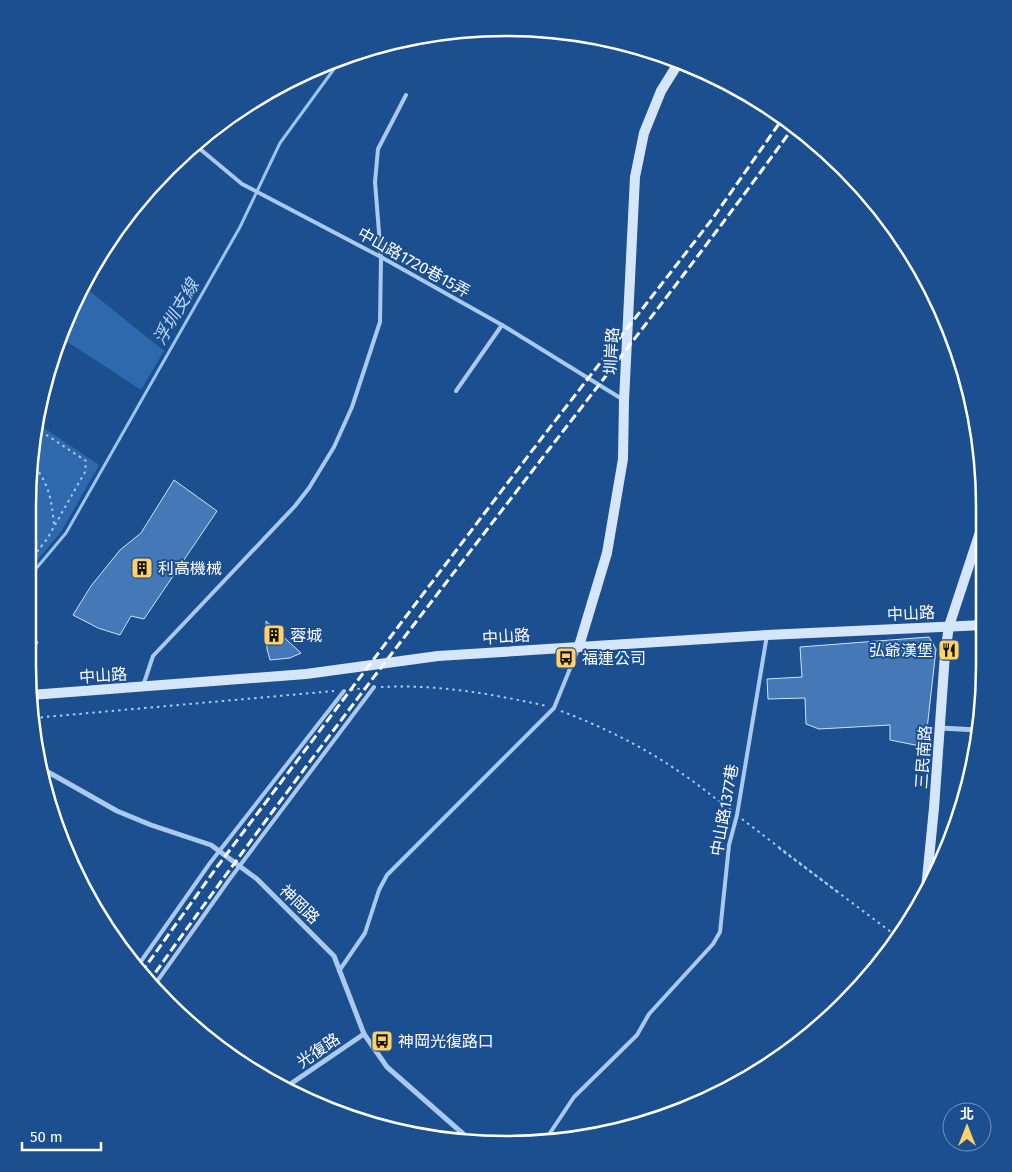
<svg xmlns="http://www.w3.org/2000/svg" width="1012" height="1172" font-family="'Fira Sans','Noto Sans TC',sans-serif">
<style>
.green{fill:#2e69ad}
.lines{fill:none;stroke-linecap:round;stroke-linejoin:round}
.stream{stroke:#9cc4f0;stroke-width:3}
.building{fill:#4478b7;stroke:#cfe3fa}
.path{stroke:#a9c9ee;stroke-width:2;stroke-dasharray:2.5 4;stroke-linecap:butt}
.lane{stroke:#a9c9ee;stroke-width:4}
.street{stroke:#a9c9ee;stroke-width:5}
.secondary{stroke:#d6e6fa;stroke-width:10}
.rail{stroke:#fff;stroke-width:3;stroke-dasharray:9 4;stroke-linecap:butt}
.path-bridge{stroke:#a9c9ee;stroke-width:2;stroke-dasharray:2.5 4;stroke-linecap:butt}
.labels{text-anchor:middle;stroke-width:4;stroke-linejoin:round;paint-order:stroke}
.street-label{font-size:16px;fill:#fff;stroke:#1b4f8f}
.poi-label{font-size:16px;fill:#fff;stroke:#1b4f8f;text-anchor:start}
.water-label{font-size:18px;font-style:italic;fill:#b5d3f5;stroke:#1b4f8f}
.rim{fill:none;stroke:#fff;stroke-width:2.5}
</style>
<rect width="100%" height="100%" fill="#1b4f8f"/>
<!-- green -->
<g class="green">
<polygon points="82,285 164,351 141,390 63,339 77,294"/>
<polygon points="38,424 99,465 61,532 29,570 32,443"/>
</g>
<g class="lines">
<!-- stream -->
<polyline class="stream" points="29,577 66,533 240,227 280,143 342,58"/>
</g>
<!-- building -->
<g class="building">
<polygon points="174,480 217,511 144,619 131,616 120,635 98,628 73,615 91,586 120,550 141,533"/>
<polygon points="266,621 301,653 290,658 270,660 267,649"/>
<polygon points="28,637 38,642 28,662"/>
<polygon points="929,637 936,649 925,747 890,740 890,725 819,729 806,724 805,698 768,699 767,679 802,677 800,647"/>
</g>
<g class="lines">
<!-- path -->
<g class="path">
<path d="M31,462C49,482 52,501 54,526"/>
<polyline points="30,539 41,547"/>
<polyline points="29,562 47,539 85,472 86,461 36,428"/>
<path d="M381,687C437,684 492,694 547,706"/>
<polyline points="351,690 364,688"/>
<path d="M561,711C603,727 644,747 681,773C698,784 714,798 731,810"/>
<polyline points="34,718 334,691"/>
<polyline points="742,819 839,893 779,848"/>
</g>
<!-- lane -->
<g class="lane">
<polyline points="194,144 242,184 381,257 502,325 622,399"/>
<polyline points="456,391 502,325"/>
<polyline points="143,686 153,656 295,506 309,488 334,447 352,407 380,322 381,257 375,182 378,149 406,95"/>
<polyline points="137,967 210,863 344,691"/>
<polyline points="339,971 365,933 379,890 387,875 554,708 578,649"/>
<polyline points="153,987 229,880 374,687"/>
<polyline points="544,1142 574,1097 637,1035 649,1014 713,944 720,932 729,845 737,815 767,635"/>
</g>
<!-- street -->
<g class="street">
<polyline points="232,116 234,118"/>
<polyline points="940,728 978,730"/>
<polyline points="41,768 117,811 151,825 211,845 257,879 334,956 364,1034 387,1067 469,1139"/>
<polyline points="286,1087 364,1034"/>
</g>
<!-- secondary -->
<g class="secondary">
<polyline points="579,646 607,553 623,459 624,401 635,177 644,133 661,91 679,62"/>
<polyline points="31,695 306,674 438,656 767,635 984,625"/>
<polyline points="926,889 934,808 945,654 949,626 984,520"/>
</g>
<!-- rail -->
<g class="rail">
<polyline points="141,973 217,867 404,619 541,439 713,218 783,118"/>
<path d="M148,983C277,801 414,624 550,448C633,341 716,234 795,125"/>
</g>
<!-- path-bridge -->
<polyline class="path-bridge" points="779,848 899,938"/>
</g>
<!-- icons -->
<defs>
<g id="building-square" transform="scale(1.125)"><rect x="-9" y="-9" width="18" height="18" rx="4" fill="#ffd166" stroke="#1b4f8f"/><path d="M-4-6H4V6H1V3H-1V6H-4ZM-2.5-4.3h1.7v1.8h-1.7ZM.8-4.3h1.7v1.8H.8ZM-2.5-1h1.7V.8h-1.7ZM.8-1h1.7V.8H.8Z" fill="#111"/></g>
<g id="restaurant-square" transform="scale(1.125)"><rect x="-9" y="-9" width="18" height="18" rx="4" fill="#ffd166" stroke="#1b4f8f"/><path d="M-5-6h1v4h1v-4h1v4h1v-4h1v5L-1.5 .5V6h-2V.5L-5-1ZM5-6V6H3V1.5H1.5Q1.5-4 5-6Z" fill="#111"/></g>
<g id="bus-square" transform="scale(1.125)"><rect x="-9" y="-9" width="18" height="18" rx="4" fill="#ffd166" stroke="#1b4f8f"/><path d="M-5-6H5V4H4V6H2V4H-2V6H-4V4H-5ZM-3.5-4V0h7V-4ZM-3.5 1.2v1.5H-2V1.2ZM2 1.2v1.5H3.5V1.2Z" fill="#111"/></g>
</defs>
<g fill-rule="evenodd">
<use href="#building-square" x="142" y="568"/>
<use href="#building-square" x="274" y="635"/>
<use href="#restaurant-square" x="949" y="650"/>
<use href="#bus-square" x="566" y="658"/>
<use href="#bus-square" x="382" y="1041"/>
</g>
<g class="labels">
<!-- street labels -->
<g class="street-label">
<text transform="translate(414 262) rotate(29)" y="6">中山路1720巷15弄</text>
<text transform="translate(611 351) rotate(-87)" y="6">圳岸路</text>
<text transform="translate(911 613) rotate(-3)" y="6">中山路</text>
<text transform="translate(506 636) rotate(-4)" y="6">中山路</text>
<text transform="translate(103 675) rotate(-4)" y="6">中山路</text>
<text transform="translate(923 757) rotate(-86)" y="6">三民南路</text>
<text transform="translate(724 810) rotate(-80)" y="6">中山路1377巷</text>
<text transform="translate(300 904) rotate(44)" y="6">神岡路</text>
<text transform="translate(318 1050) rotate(-34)" y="6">光復路</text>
</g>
<!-- poi labels -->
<g class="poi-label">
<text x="158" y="574">利高機械</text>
<text x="290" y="641">蓉城</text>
<text x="933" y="656" text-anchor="end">弘爺漢堡</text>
<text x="582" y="664">福連公司</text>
<text x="398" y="1047">神岡光復路口</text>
</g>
<!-- water labels -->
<g class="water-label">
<text transform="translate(176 312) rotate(-60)" y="6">浮圳支線</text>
</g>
</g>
<!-- crop -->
<path d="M0 0H1012V1172H0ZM506 36H506A470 470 0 0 1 976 506V666A470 470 0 0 1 506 1136H506A470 470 0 0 1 36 666V506A470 470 0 0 1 506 36Z" fill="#1b4f8f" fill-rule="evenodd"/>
<path class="rim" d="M506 36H506A470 470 0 0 1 976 506V666A470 470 0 0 1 506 1136H506A470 470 0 0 1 36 666V506A470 470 0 0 1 506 36Z"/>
<!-- north arrow -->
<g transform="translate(967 1127)"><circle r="24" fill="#1b4f8f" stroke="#7695bc"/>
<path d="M0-4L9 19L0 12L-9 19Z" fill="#ffd166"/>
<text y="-8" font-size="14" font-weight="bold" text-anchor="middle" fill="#ffffff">北</text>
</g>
<!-- scale -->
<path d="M22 1142v8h79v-8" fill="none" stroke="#ffffff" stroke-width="2.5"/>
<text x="30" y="1142" font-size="15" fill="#ffffff" stroke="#1b4f8f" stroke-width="4" paint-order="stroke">50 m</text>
</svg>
